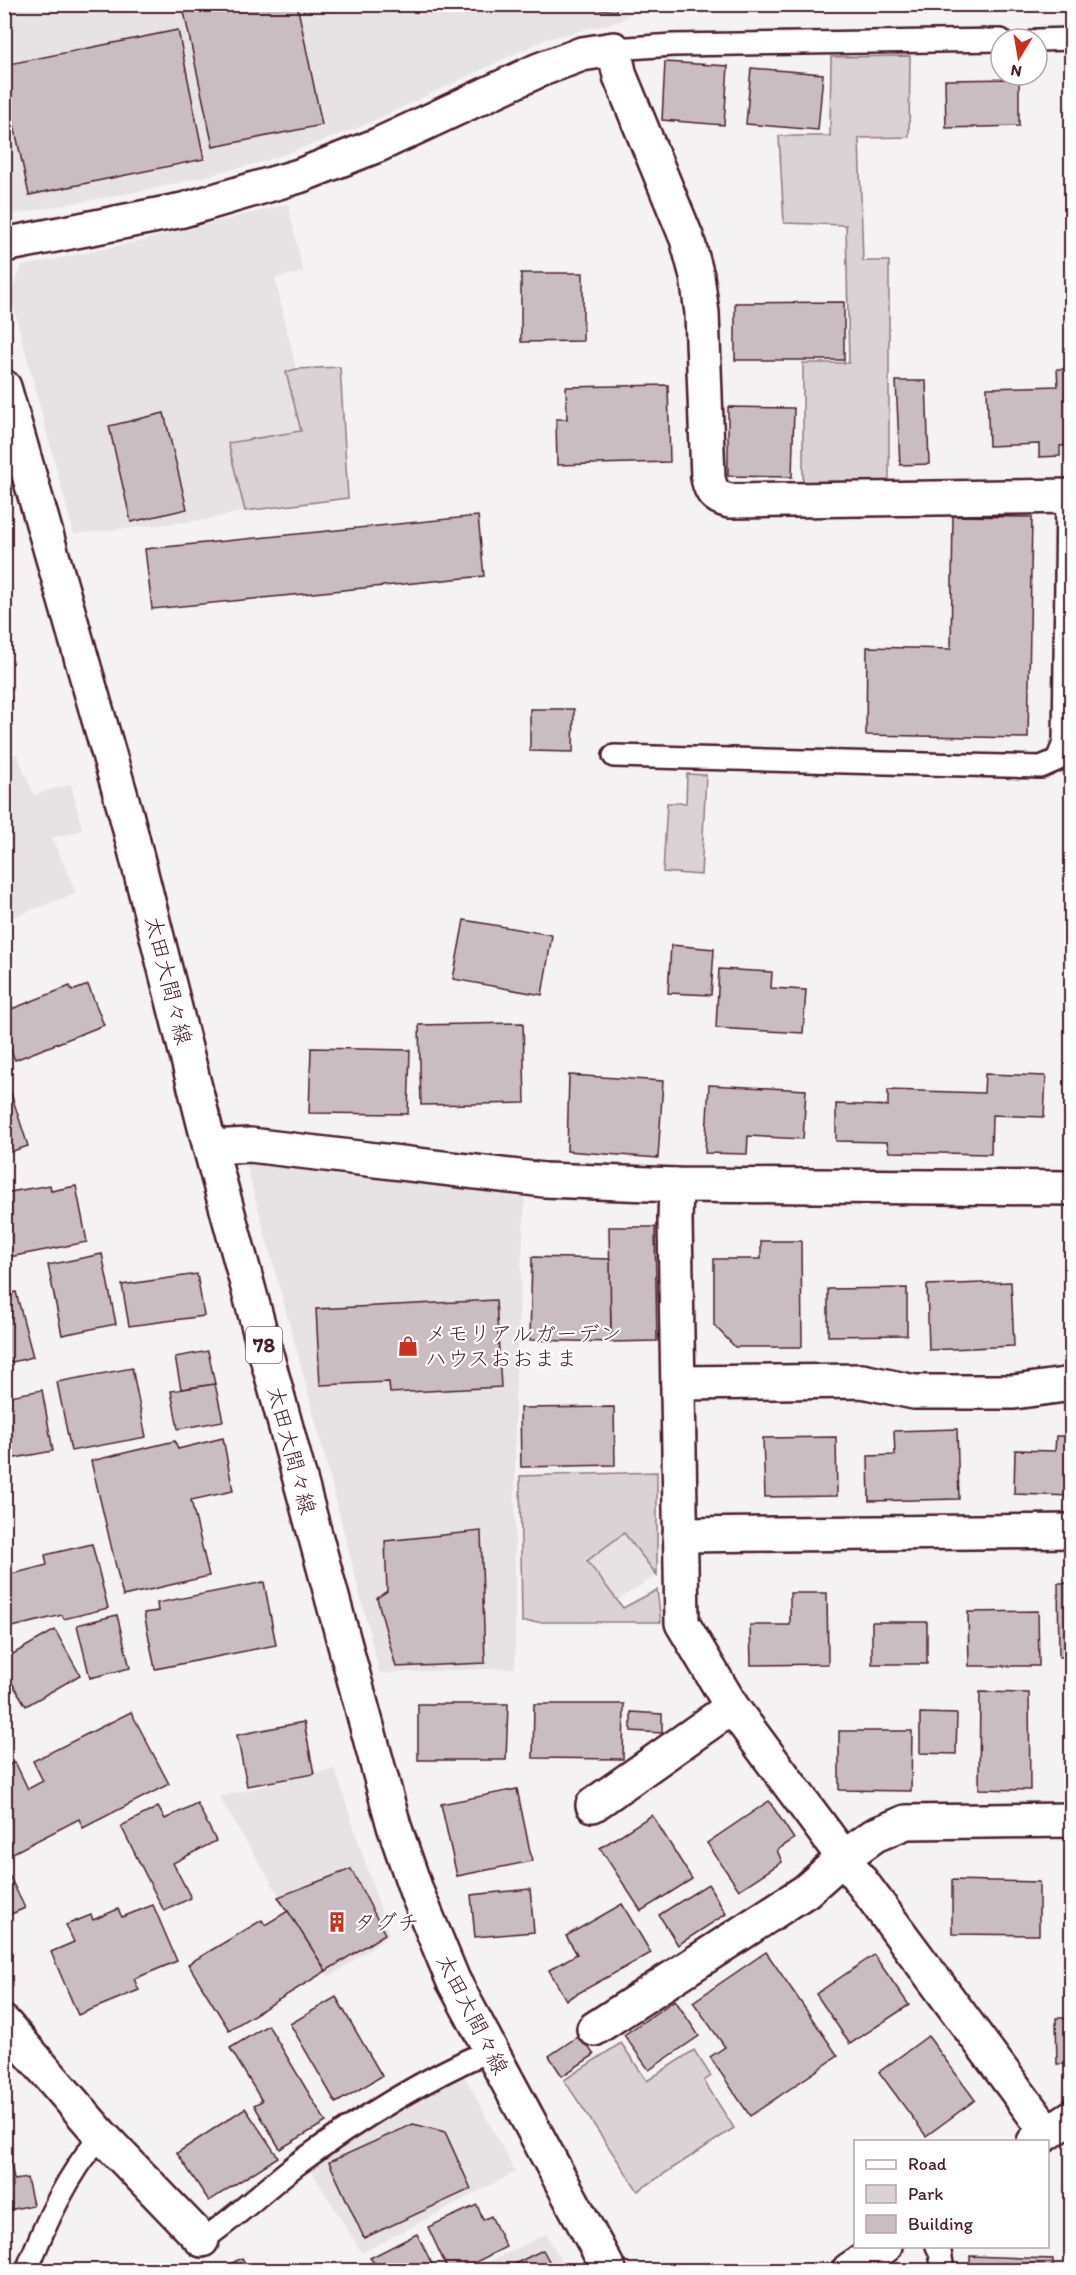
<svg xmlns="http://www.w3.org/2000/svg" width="1076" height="2275" font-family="Itim,'Klee One',sans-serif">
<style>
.built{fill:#e7e2e3}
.green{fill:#dbd2d5;stroke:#927880;stroke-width:1.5}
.building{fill:#cabdc1;stroke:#4a1f2b;stroke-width:1.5}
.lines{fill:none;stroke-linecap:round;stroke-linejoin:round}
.service-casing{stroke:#4a1f2b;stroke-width:26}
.minor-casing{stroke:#4a1f2b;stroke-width:38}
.primary-casing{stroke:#4a1f2b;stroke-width:38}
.service{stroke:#fff;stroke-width:21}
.minor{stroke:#fff;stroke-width:33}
.primary{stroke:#fff;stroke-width:33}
.labels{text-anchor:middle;stroke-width:4.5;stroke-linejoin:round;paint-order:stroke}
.shield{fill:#fff;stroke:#80626b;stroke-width:1.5}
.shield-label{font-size:21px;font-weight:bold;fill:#4a1f2b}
.street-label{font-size:22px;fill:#4a1f2b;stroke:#fff}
.poi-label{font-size:22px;fill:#4a1f2b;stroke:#fff;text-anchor:start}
</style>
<rect width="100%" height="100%" fill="#f4f2f2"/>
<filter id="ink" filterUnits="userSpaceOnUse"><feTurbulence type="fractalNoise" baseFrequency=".0167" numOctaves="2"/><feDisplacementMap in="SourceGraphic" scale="12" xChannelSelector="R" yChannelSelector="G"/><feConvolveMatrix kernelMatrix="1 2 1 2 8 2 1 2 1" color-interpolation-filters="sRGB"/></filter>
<g filter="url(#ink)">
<!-- built -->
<g class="built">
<polygon points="5,5 638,5 621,21 546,39 360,127 266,161 152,189 13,214 5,206"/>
<polygon points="288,204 303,272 275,278 296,369 286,373 302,431 228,443 245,511 203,520 74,534 10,294 22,266 128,244"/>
<polygon points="17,754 34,795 71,784 82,830 52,838 76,893 5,920 5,758"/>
<polygon points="258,1161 525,1192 515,1396 515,1668 380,1673 312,1407 246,1164"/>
<polygon points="624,1533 657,1575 617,1600 587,1560"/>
<polygon points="335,1769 389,1936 329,1977 219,1797"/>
<polygon points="458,2076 465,2077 515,2172 362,2253 309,2167 362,2132"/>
<polygon points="546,2234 567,2270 472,2270"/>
</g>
<!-- green -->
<g class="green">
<polygon points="910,56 909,137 859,138 863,261 889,261 889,481 803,483 803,363 849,363 846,225 784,223 779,136 830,136 831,57"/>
<polygon points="340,367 348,498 245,511 228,443 301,431 286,372 296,369"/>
<polygon points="687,774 706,775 701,875 663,872 667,803 686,803"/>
<polygon points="657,1472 657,1575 624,1533 587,1561 623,1608 657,1590 661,1622 522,1622 520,1476"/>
<polygon points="621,2043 647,2081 694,2050 711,2076 704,2081 734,2128 638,2191 564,2080"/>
</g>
<!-- building -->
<g class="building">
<polygon points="195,4 297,4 322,125 213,147 183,7"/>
<polygon points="532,4 617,4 616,11"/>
<polygon points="178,30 204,159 29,195 4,78 4,65"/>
<polygon points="665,62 728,66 724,125 662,120"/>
<polygon points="1070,63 1072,63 1072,109 1069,109"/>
<polygon points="751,68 823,74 818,130 746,124"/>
<polygon points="1019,79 1019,126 946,128 945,80"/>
<polygon points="521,273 583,273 583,341 521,342"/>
<polygon points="844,302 844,360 735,360 735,303"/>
<polygon points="1057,369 1072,369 1072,445 1060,446 1060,456 1039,457 1039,444 989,446 987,388 1058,386"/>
<polygon points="896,381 926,381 929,464 900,465"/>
<polygon points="668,385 670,462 557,465 556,419 567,419 566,387"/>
<polygon points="728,407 794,408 792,477 728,476"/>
<polygon points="164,413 187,509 131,522 109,426"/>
<polygon points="478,516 484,576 152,609 145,549"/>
<polygon points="953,516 1032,517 1028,738 866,735 867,647 951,649"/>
<polygon points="530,709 574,709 573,752 530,751"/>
<polygon points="464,920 552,935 542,995 453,979"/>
<polygon points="671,945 714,949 711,995 668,993"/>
<polygon points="719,969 772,972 771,988 806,990 803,1033 716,1028"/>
<polygon points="88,985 104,1025 15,1060 4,1034 4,1012 70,986 72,991"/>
<polygon points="523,1023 525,1103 421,1105 419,1025"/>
<polygon points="311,1048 410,1050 408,1114 309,1113"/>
<polygon points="4,1072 28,1146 4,1154"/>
<polygon points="985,1074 1046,1076 1044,1117 992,1115 991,1154 889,1152 887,1142 836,1141 836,1104 888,1106 888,1090 984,1093"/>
<polygon points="569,1075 663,1081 658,1158 567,1151"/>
<polygon points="709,1085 806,1090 803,1139 748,1136 747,1154 705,1153"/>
<polygon points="50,1185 51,1191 76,1186 87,1242 4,1258 4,1193"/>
<polygon points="609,1227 655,1227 657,1341 611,1342"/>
<polygon points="761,1241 801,1241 802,1347 735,1347 714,1325 714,1259 761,1259"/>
<polygon points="102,1254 116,1324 62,1335 48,1265"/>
<polygon points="532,1257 610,1259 611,1342 530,1340"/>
<polygon points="197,1274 204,1316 129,1326 122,1285"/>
<polygon points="1011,1282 1014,1346 929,1350 927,1285"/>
<polygon points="907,1288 907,1335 828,1336 828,1289"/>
<polygon points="16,1292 33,1357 4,1364 4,1295"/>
<polygon points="496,1300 501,1387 390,1393 389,1382 320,1385 316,1309"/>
<polygon points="208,1351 215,1384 181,1389 175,1357"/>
<polygon points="132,1368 146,1437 71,1451 57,1382"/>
<polygon points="215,1384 223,1421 178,1429 171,1391"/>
<polygon points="42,1390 53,1451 4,1460 4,1397"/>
<polygon points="614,1407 615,1465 521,1467 520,1408"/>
<polygon points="957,1429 959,1499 869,1501 868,1456 895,1455 894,1431"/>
<polygon points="1056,1436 1072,1436 1072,1496 1014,1494 1015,1450 1055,1451"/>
<polygon points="836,1437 837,1496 765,1497 763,1438"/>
<polygon points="223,1438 233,1491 191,1500 209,1576 123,1596 91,1461 175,1441 178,1449"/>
<polygon points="481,1531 485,1663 396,1667 377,1598 387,1591 385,1541"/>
<polygon points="92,1544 108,1608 64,1619 62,1615 4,1629 4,1576 47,1565 45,1555"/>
<polygon points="264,1582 276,1645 155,1669 144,1613 158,1611 157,1603"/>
<polygon points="1058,1583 1072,1583 1072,1657 1059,1657"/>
<polygon points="790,1593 827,1593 828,1664 751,1665 750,1625 790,1625"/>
<polygon points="1038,1611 1039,1666 969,1666 968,1612"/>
<polygon points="117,1615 130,1668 90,1678 77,1625"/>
<rect x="872" y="1622" width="55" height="42"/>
<polygon points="55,1630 80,1675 26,1706 4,1670 4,1659"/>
<polygon points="980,1692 1029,1693 1030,1790 979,1789"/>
<polygon points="418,1704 508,1704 506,1760 418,1760"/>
<polygon points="534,1704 624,1704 623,1759 533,1758"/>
<polygon points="131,1712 169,1784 83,1828 79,1819 9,1855 4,1846 4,1767 15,1762 28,1789 43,1781 33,1761"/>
<polygon points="631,1712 662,1714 662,1733 631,1731"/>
<polygon points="920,1713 957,1714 956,1754 920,1753"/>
<polygon points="304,1722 314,1774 247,1786 237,1735"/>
<rect x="1069" y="1728" width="3" height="58"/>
<polygon points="839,1731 912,1731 911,1791 839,1790"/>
<polygon points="517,1789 532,1861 457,1876 441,1804"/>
<polygon points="769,1801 794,1839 777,1850 782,1862 739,1890 707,1843"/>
<polygon points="197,1803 216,1841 173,1863 191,1898 164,1911 121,1826 158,1807 165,1819"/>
<polygon points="652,1815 692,1879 641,1911 600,1848"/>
<polygon points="351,1869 385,1934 326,1971 278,1897"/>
<polygon points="9,1875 25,1908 4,1917 4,1877"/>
<polygon points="952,1880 1039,1882 1039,1935 952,1934"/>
<polygon points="708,1884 726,1914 678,1945 659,1915"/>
<polygon points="530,1889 534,1932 475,1937 471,1895"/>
<polygon points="622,1904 651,1953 566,2000 549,1970 577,1954 566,1936"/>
<polygon points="153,1905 177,1961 134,1979 139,1990 78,2015 51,1952 74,1942 66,1925 91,1915 93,1920 118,1909 122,1917"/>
<polygon points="288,1911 326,1971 229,2030 188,1964 262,1920 265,1925"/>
<polygon points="766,1952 838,2056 750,2116 710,2057 725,2047 693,2002"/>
<polygon points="874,1955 909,2005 850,2044 816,1994"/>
<polygon points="336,1997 382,2076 336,2103 290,2024"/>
<polygon points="675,2000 699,2036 649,2070 624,2035"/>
<polygon points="1056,2018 1072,2018 1072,2064 1057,2064"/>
<polygon points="268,2025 326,2122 280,2149 254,2105 262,2101 230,2048"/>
<polygon points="580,2035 594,2055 562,2076 549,2056"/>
<polygon points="928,2036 975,2100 926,2136 879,2072"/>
<polygon points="245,2108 278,2157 209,2201 177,2153"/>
<polygon points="413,2124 445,2132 471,2189 364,2238 329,2162"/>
<polygon points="10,2158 14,2180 27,2178 33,2205 4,2211 4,2159"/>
<polygon points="477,2205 483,2220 491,2216 506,2247 460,2270 448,2270 428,2227"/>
<polygon points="417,2234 435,2270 380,2270 370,2258"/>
<polygon points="543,2250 554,2270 502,2270"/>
<polygon points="970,2256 1053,2259 1053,2270 970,2270"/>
<polygon points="242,2258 249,2270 218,2270"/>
</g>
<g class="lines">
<!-- service casing -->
<g class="service-casing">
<g id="service">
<polyline points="1037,40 1072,39"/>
<polyline points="614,49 673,45 1001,40"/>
<polyline points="614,756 1041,767 1057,760 1064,743 1067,496"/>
<path d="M202,2240C236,2218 264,2189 296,2165C356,2121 422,2080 490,2050"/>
<polyline points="937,2246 940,2252 943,2270"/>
<path d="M27,2270C46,2221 67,2176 101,2135"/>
</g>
</g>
<!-- minor casing -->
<g class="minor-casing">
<g id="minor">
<path d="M4,245L183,210L299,176L378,145L539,70L582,54L614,49L620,76L687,239L697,276L702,313L708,478C711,492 715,497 729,501L1072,496"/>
<polyline points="210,1147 250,1145 544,1180 676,1185 1072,1188"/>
<polyline points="676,1185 675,1220 682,1623 732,1707 1047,2132"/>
<polyline points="678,1383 862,1381 914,1392 1014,1392 1072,1384"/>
<polyline points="680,1535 1072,1531"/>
<polyline points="593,1805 732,1707"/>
<polyline points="4,2023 101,2135 202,2240"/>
<polyline points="594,2029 806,1891 844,1857 875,1835 906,1822 1072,1820"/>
<polyline points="1034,2142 1072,2117"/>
<polyline points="849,2270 885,2246"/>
</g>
</g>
<!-- primary casing -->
<g class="primary-casing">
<polyline id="primary" points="4,387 126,814 210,1147 394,1826 417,1893 453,1980 609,2270"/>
</g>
<!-- service -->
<use href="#service" class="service"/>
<!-- minor -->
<use href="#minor" class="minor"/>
<!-- primary -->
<use href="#primary" class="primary"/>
</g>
</g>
<!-- icons -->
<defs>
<g id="shop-bare" transform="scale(1.62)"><path d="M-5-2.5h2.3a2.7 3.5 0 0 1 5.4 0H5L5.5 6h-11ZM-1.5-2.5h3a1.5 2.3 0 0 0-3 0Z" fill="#c8321e" stroke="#fff" stroke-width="2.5" paint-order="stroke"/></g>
<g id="building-bare" transform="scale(1.62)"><path d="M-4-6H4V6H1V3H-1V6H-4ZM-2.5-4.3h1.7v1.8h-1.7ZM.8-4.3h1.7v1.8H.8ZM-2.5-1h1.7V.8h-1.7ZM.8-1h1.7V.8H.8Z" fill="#c8321e" stroke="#fff" stroke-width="2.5" paint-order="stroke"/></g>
</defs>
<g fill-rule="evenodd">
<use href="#shop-bare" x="408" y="1346"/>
<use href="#building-bare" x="337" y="1922"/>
</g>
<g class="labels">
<!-- shield labels -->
<rect class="shield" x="246" y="1327" width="36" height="36" rx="4.5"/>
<g class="shield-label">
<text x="264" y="1352">78</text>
</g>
<!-- street labels -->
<g class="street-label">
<text transform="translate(169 980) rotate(76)" y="8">太田大間々線</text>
<text transform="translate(292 1450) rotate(75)" y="8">太田大間々線</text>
<text transform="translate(473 2014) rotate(63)" y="8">太田大間々線</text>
</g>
<!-- poi labels -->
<g class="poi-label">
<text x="425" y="1341">メモリアルガーデン<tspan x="425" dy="25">ハウスおおまま</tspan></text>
<text x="354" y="1930">タグチ</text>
</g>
</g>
<!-- margin -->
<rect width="1076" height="2275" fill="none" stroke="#fff" stroke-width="24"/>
<rect x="12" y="12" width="1052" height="2251" fill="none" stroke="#4a1f2b" stroke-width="2" filter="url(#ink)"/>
<!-- legend -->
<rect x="854" y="2140" width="195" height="108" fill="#ffffff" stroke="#b7a5aa" stroke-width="1.5"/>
<rect x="866" y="2160" width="30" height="9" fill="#ffffff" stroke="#b7a5aa" stroke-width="1.5"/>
<text x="908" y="2170" font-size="18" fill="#4a1f2b">Road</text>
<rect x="866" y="2185" width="30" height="18" fill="#dbd2d5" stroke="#b7a5aa" stroke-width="1.5"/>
<text x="908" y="2200" font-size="18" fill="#4a1f2b">Park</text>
<rect x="866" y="2215" width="30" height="18" fill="#cabdc1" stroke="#b7a5aa" stroke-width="1.5"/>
<text x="908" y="2230" font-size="18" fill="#4a1f2b">Building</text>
<!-- north arrow -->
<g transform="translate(1019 57) rotate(191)"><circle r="28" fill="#ffffff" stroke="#b7a5aa" stroke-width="1.5"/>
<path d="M0-4.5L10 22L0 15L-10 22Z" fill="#c8321e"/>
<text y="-9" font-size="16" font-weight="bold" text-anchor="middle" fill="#4a1f2b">N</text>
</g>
</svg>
